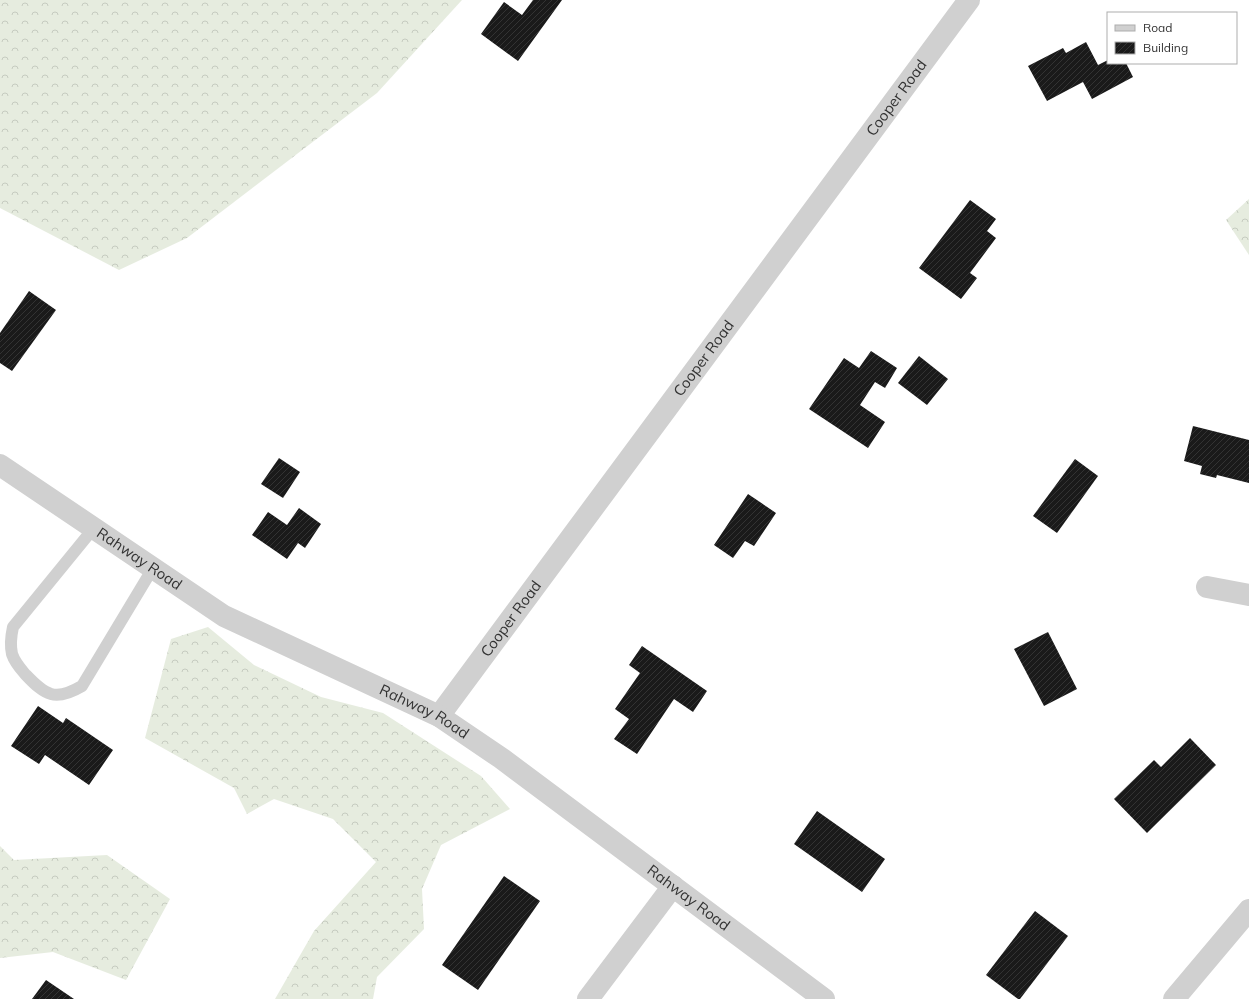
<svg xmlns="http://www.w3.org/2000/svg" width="1249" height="999" font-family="Mulish,sans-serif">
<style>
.forest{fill:url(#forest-crowns)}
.building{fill:url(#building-hatch)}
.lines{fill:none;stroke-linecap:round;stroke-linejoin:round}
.service{stroke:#d0d0d0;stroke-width:12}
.minor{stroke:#d0d0d0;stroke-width:22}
.tertiary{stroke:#d0d0d0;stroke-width:22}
.labels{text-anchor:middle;stroke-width:4;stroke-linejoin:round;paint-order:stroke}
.street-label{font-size:15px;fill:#333;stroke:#fff}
</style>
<defs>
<pattern id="forest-crowns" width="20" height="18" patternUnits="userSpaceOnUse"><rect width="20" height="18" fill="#e6ecdf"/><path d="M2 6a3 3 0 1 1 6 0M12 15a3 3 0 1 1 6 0" fill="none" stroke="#c6cbc0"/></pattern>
<pattern id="building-hatch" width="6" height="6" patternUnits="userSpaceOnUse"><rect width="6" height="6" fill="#1a1a1a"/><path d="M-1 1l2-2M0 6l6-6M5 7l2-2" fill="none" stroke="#333"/></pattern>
</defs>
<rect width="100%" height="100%" fill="#fff"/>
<!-- forest -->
<g class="forest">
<polygon points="0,0 462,0 377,93 187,238 119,270 0,208"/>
<polygon points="1249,199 1249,255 1226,220"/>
<polygon points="208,627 254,665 321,697 383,713 481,776 510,809 441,845 422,889 424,929 377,977 373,999 275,999 314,931 376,862 333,819 274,799 247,814 234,788 145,738 171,639"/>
<polygon points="0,846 14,860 107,855 170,899 126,980 53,952 0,958"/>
</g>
<!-- building -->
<g class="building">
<polygon points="533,0 562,0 518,61 481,34 504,2 522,15"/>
<polygon points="1086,42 1098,65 1108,60 1108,63 1126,63 1133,77 1092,99 1083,82 1047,101 1028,66 1063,48 1066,53"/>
<polygon points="970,200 996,219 987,231 996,238 970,273 977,278 961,299 919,268"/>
<polygon points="29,291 56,310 12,371 0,363 0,333"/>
<polygon points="871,351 897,368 885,388 875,382 860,405 885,422 868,448 809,409 844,358 859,368"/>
<polygon points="919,356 948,379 927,405 898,383"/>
<polygon points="1193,426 1249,440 1249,483 1217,475 1216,478 1200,474 1202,466 1184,461"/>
<polygon points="279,458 300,472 283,498 261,484"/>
<polygon points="1075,459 1098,476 1057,533 1033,516"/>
<polygon points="748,494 776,513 754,546 745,541 733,558 714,545"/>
<polygon points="299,508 321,524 305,548 298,543 287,559 252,535 268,512 287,525"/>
<polygon points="1048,632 1077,689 1044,706 1014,649"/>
<polygon points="642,646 707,691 693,712 674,699 637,754 614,739 629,719 615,709 640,673 629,665"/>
<polygon points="38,706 63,723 66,718 113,750 89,785 45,755 39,764 11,746"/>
<polygon points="1190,738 1216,765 1147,833 1114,799 1154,760 1161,767"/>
<polygon points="817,811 885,859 862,892 794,844"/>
<polygon points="504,876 540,901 478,990 442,965"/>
<polygon points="1035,911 1068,936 1020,999 1018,999 986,975"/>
<polygon points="46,980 74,999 32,999"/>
</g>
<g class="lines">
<!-- service -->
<path class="service" d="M93,529L13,627C11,636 10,645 12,654C15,663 20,668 26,675C45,695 55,702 82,686L153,568"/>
<!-- minor -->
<g class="minor">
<polyline points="1207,587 1249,595"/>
<path id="s1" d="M439,716L969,0"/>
<polyline points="588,999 673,886"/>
<polyline points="1174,999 1249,910"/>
</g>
<!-- tertiary -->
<path class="tertiary" id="s2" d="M0,465L224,616L439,716L501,758L824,999"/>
</g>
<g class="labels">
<!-- street labels -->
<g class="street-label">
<text dy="5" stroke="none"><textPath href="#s1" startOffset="769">Cooper Road</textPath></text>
<text dy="5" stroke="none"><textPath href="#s1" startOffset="445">Cooper Road</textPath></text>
<text dy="5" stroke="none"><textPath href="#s2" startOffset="168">Rahway Road</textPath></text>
<text dy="5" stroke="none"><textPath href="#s1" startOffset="121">Cooper Road</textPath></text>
<text dy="5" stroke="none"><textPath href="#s2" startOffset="492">Rahway Road</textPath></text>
<text dy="5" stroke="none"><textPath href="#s2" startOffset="816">Rahway Road</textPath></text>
</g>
</g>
<!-- legend -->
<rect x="1107" y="12" width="130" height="52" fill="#ffffff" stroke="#adadad"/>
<rect x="1115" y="25" width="20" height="6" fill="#d0d0d0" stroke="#adadad"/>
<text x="1143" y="32" font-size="12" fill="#333333">Road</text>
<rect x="1115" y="42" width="20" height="12" fill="url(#building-hatch)" stroke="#adadad"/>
<text x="1143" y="52" font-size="12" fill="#333333">Building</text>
</svg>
